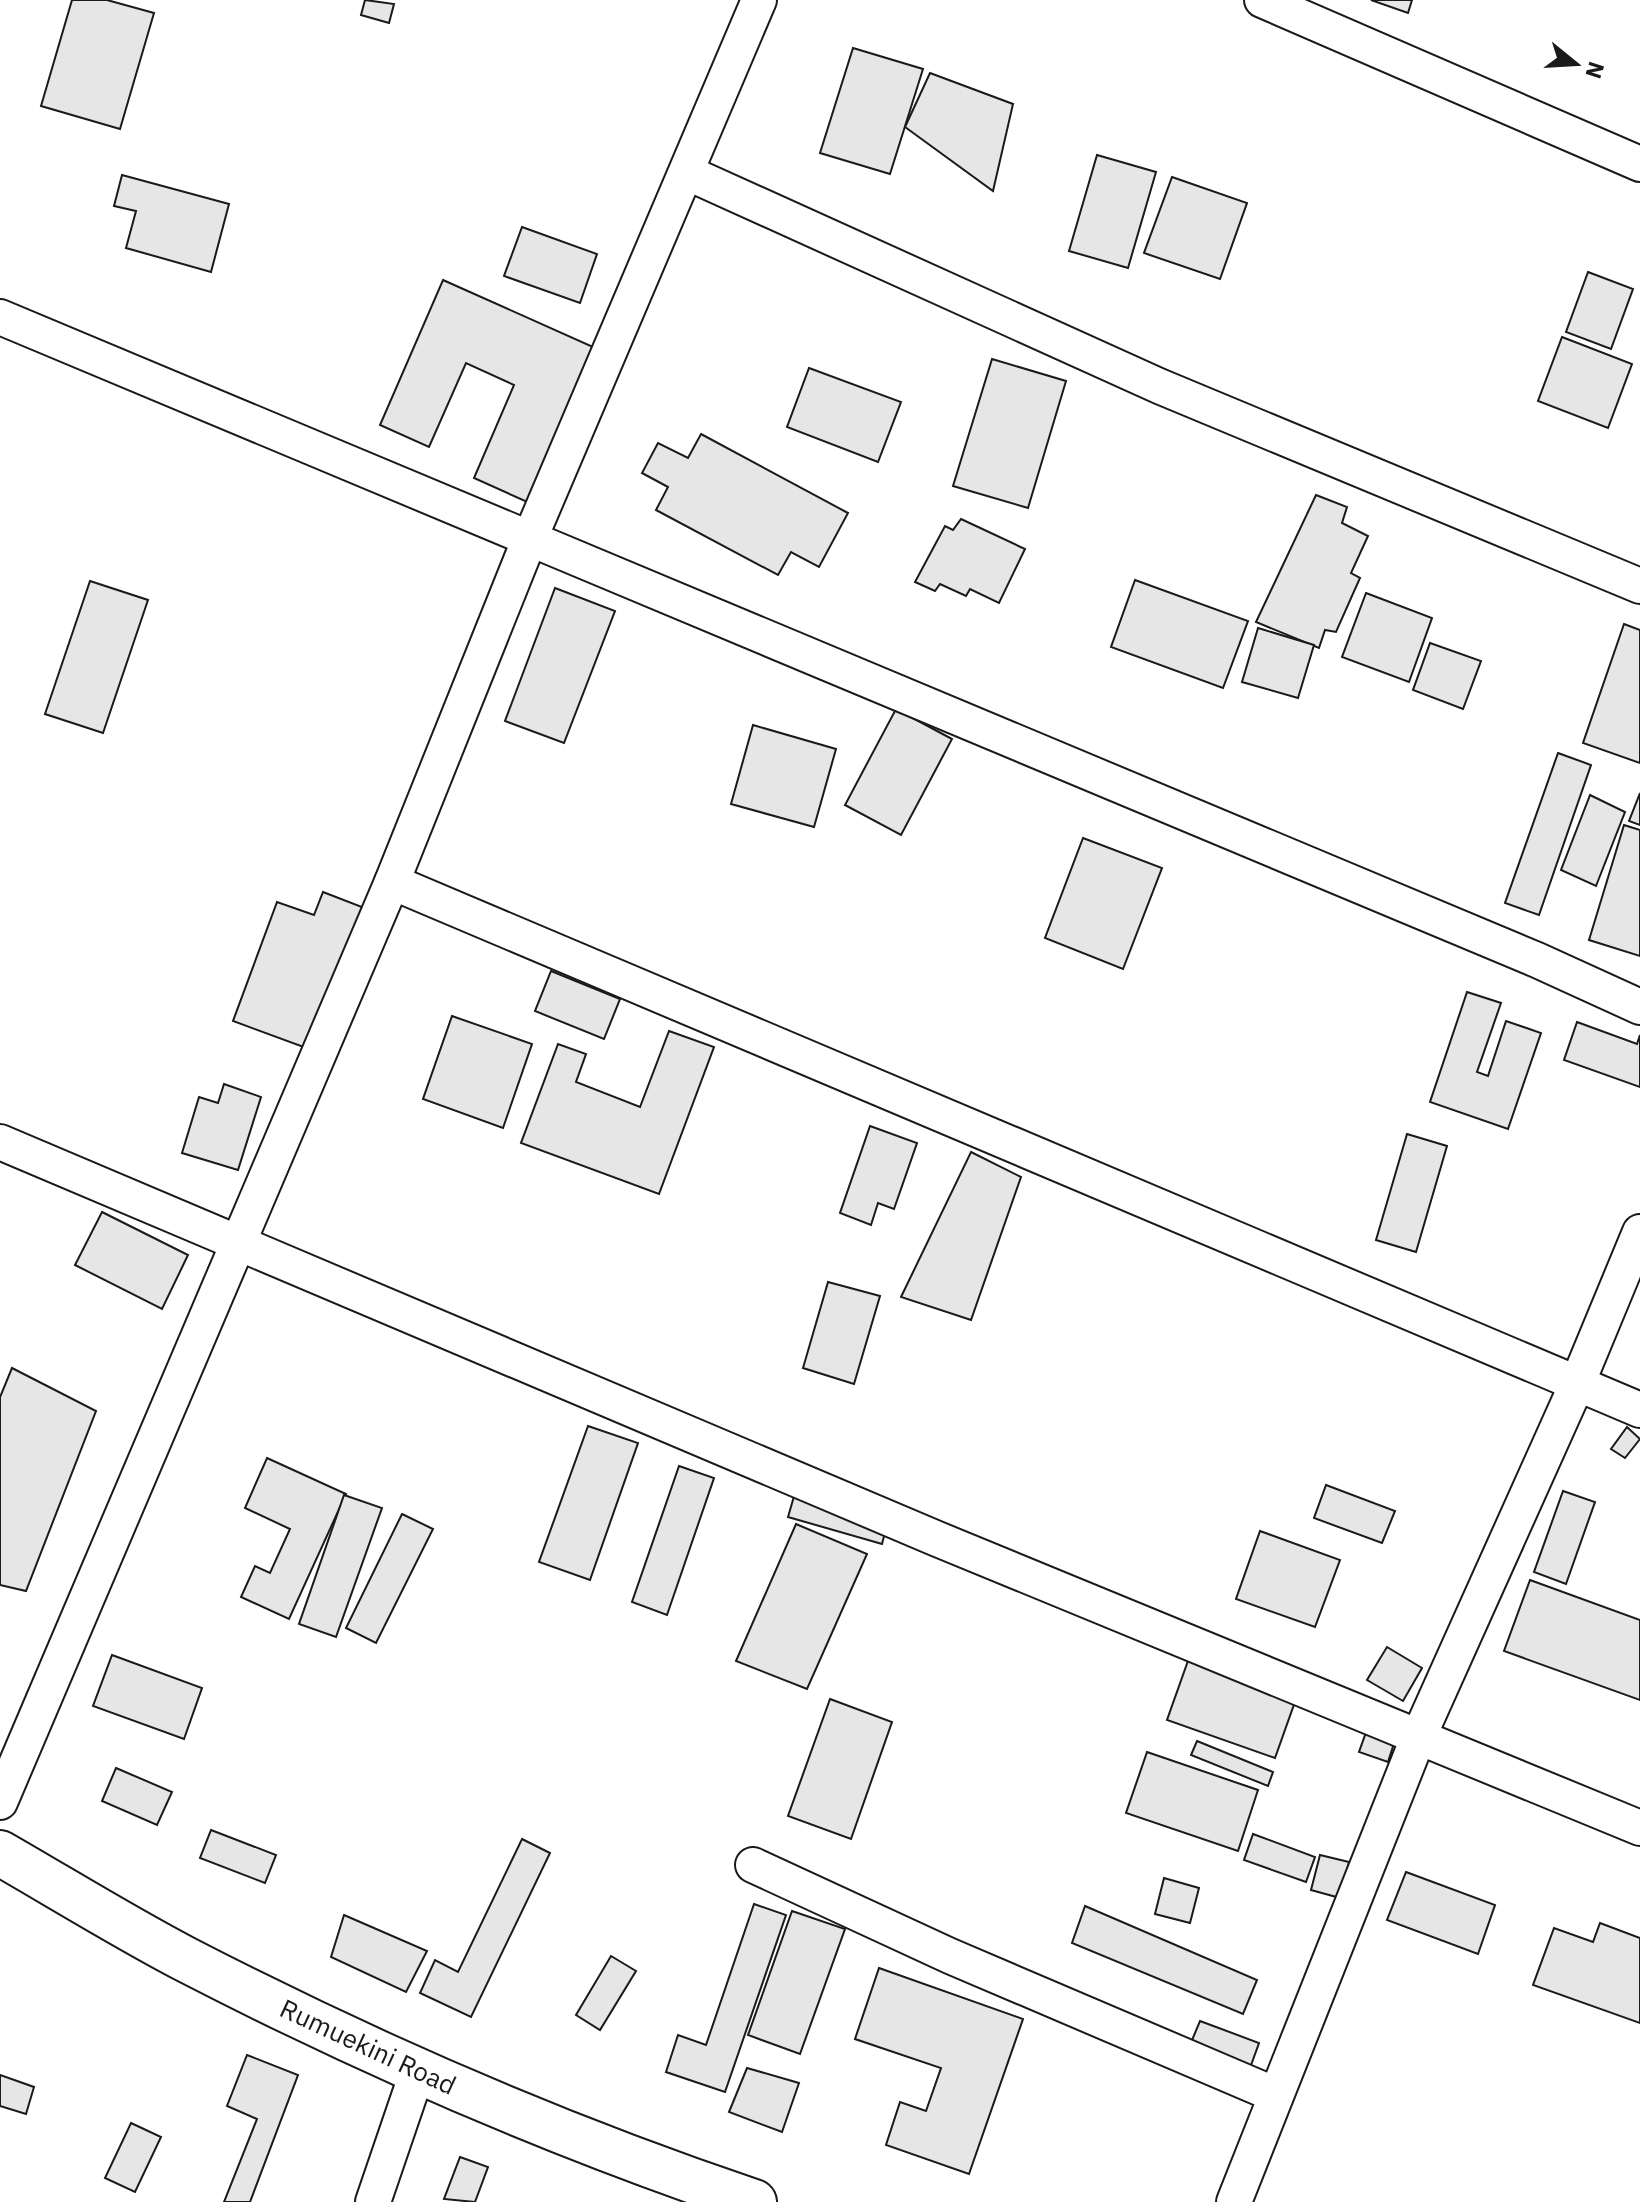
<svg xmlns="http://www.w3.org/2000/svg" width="1640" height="2202" font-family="'IBM Plex Sans',sans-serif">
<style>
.building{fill:#e6e6e6;stroke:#1a1a1a;stroke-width:2}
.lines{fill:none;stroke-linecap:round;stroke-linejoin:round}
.street-casing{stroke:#1a1a1a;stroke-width:38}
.secondary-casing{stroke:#1a1a1a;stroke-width:48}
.street{stroke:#fff;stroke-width:34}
.secondary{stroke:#fff;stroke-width:44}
.labels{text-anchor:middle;stroke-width:6;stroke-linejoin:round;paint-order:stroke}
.street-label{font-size:26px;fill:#1a1a1a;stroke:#fff}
</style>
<rect width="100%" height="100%" fill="#fff"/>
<!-- building -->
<g class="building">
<polygon points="72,0 107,0 154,13 120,129 41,106"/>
<polygon points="365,0 394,4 389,23 361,15"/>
<polygon points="1371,0 1412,0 1408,13"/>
<polygon points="853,48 923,69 890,174 820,153"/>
<polygon points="930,73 1013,104 993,191 905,127"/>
<polygon points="1097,155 1156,172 1128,268 1069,251"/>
<polygon points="122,175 229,204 211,272 126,248 136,211 114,206"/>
<polygon points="1172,177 1247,203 1220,279 1144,253"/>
<polygon points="522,227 597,254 580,303 504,276"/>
<polygon points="1588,272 1633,289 1611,349 1566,332"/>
<polygon points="443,280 602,351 534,505 474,478 514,385 466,363 429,447 380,425"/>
<polygon points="1562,337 1632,364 1608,428 1538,401"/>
<polygon points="992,359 1066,381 1028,508 953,486"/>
<polygon points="809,368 901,402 878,462 787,427"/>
<polygon points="701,434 848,513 819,567 791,552 778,575 656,510 668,487 642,473 658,443 688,458"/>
<polygon points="1316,495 1347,507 1342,523 1368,536 1351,573 1360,578 1336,632 1325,630 1319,648 1256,622"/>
<polygon points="961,519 1025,549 999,603 970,589 966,596 940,584 935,591 915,582 945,526 953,530"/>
<polygon points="1135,580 1248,621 1223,688 1111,647"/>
<polygon points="90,581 148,600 103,733 45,714"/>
<polygon points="555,588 615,611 564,743 505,721"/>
<polygon points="1366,593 1432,618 1409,682 1342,657"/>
<polygon points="1624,624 1640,630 1640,763 1583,743"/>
<polygon points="1258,628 1314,645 1298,698 1242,682"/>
<polygon points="1430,643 1481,661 1463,709 1413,690"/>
<polygon points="896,709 952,739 901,835 845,805"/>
<polygon points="753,725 836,749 814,827 731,804"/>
<polygon points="1558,753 1591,765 1539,915 1505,903"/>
<polygon points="1640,793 1640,825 1629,821"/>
<polygon points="1590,795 1625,812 1596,886 1561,870"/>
<polygon points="1624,825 1640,830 1640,956 1589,940"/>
<polygon points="1083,838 1162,868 1123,969 1045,938"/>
<polygon points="323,892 362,907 309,1049 233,1021 277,902 314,915"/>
<polygon points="551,971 620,999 604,1039 535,1011"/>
<polygon points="1467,992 1501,1003 1477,1072 1488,1076 1506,1021 1541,1033 1508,1129 1430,1102"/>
<polygon points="452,1016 532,1044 503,1128 423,1099"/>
<polygon points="1577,1022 1637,1044 1640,1035 1640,1087 1564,1060"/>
<polygon points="669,1031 714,1047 659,1194 521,1143 558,1044 586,1054 576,1082 640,1107"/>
<polygon points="224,1084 261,1097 238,1170 182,1153 199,1097 218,1103"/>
<polygon points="870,1126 917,1143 894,1209 878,1203 871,1225 840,1213"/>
<polygon points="1407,1134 1447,1146 1416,1252 1376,1240"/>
<polygon points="971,1152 1021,1177 971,1320 901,1297"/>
<polygon points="102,1212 188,1255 162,1309 75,1265"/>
<polygon points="828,1282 880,1296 854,1384 803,1368"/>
<polygon points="12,1368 96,1411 26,1591 0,1585 0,1397"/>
<polygon points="588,1426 638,1443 590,1580 539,1562"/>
<polygon points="1627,1427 1640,1439 1625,1458 1611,1449"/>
<polygon points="267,1458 346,1494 289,1619 241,1597 255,1566 270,1573 290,1529 245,1508"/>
<polygon points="679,1466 714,1478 667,1615 632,1602"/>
<polygon points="1326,1485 1395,1511 1382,1543 1314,1518"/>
<polygon points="797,1486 890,1513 882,1544 788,1517"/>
<polygon points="1563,1491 1595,1502 1566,1584 1534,1572"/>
<polygon points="344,1495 382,1508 336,1637 299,1624"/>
<polygon points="402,1514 433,1529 376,1643 346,1628"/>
<polygon points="796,1524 867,1554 807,1689 736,1661"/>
<polygon points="1260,1531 1340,1560 1315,1627 1236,1599"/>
<polygon points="1530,1580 1640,1620 1640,1700 1504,1651"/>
<polygon points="1387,1647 1422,1668 1403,1701 1367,1680"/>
<polygon points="112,1655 202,1688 184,1739 93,1706"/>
<polygon points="1189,1658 1297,1696 1275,1758 1167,1720"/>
<polygon points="830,1699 892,1722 851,1839 788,1816"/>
<polygon points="1369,1724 1397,1734 1388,1762 1359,1752"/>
<polygon points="1197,1741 1273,1772 1268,1786 1191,1755"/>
<polygon points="1147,1752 1258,1790 1238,1851 1126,1813"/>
<polygon points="116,1768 172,1792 157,1825 102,1801"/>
<polygon points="211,1830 276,1855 265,1883 200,1858"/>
<polygon points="1253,1834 1315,1857 1306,1882 1244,1860"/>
<polygon points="522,1839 550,1853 471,2017 420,1993 435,1960 458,1972"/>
<polygon points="1320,1855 1349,1862 1340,1898 1311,1890"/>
<polygon points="1406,1872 1495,1905 1478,1954 1387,1920"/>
<polygon points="1164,1878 1199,1888 1190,1923 1155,1914"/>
<polygon points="754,1904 786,1915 725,2092 666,2072 678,2035 706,2045"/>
<polygon points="1085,1906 1257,1980 1243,2014 1072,1943"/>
<polygon points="792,1911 845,1929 800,2054 748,2035"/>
<polygon points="344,1915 427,1951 406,1992 331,1957"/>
<polygon points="1600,1923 1640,1938 1640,2023 1533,1985 1554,1928 1593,1942"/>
<polygon points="611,1956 636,1971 600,2030 576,2015"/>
<polygon points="879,1968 1023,2019 969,2174 886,2145 900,2102 926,2111 941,2068 855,2039"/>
<polygon points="1200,2021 1259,2043 1250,2068 1190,2045"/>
<polygon points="247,2055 298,2075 250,2202 224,2202 257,2119 227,2106"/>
<polygon points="747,2068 799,2083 782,2132 729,2112"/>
<polygon points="0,2075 34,2087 26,2114 0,2106"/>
<polygon points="131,2123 161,2137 135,2192 105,2178"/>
<polygon points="460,2157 488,2167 475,2202 444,2199"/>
</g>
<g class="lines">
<!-- street casing -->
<g class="street-casing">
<g id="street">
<polyline points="1262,0 1640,164"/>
<polyline points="688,173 1159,386 1640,586"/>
<polyline points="0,317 1537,960 1640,1007"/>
<polyline points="392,882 1640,1410"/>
<polyline points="0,1142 935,1538 1640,1828"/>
<polyline points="0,1802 392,882 530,538 759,0"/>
<polyline points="753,1865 950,1956 1276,2095"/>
<polyline points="373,2202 417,2073"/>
<polyline points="1234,2202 1418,1738 1577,1384 1640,1232"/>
</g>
</g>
<!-- secondary casing -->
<g class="secondary-casing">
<path id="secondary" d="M0,1853C61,1888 122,1926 185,1959C369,2054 558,2136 754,2202"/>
</g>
<!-- street -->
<use href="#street" class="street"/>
<!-- secondary -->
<use href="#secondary" class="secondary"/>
</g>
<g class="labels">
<!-- street labels -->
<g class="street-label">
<text transform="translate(368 2047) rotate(25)" y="9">Rumuekini Road</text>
</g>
</g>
<!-- north arrow -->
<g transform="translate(1576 64) rotate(108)" stroke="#ffffff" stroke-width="6" paint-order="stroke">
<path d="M0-6L14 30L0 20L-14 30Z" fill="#1a1a1a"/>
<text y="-12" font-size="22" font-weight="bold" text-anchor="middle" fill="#1a1a1a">N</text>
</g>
</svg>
